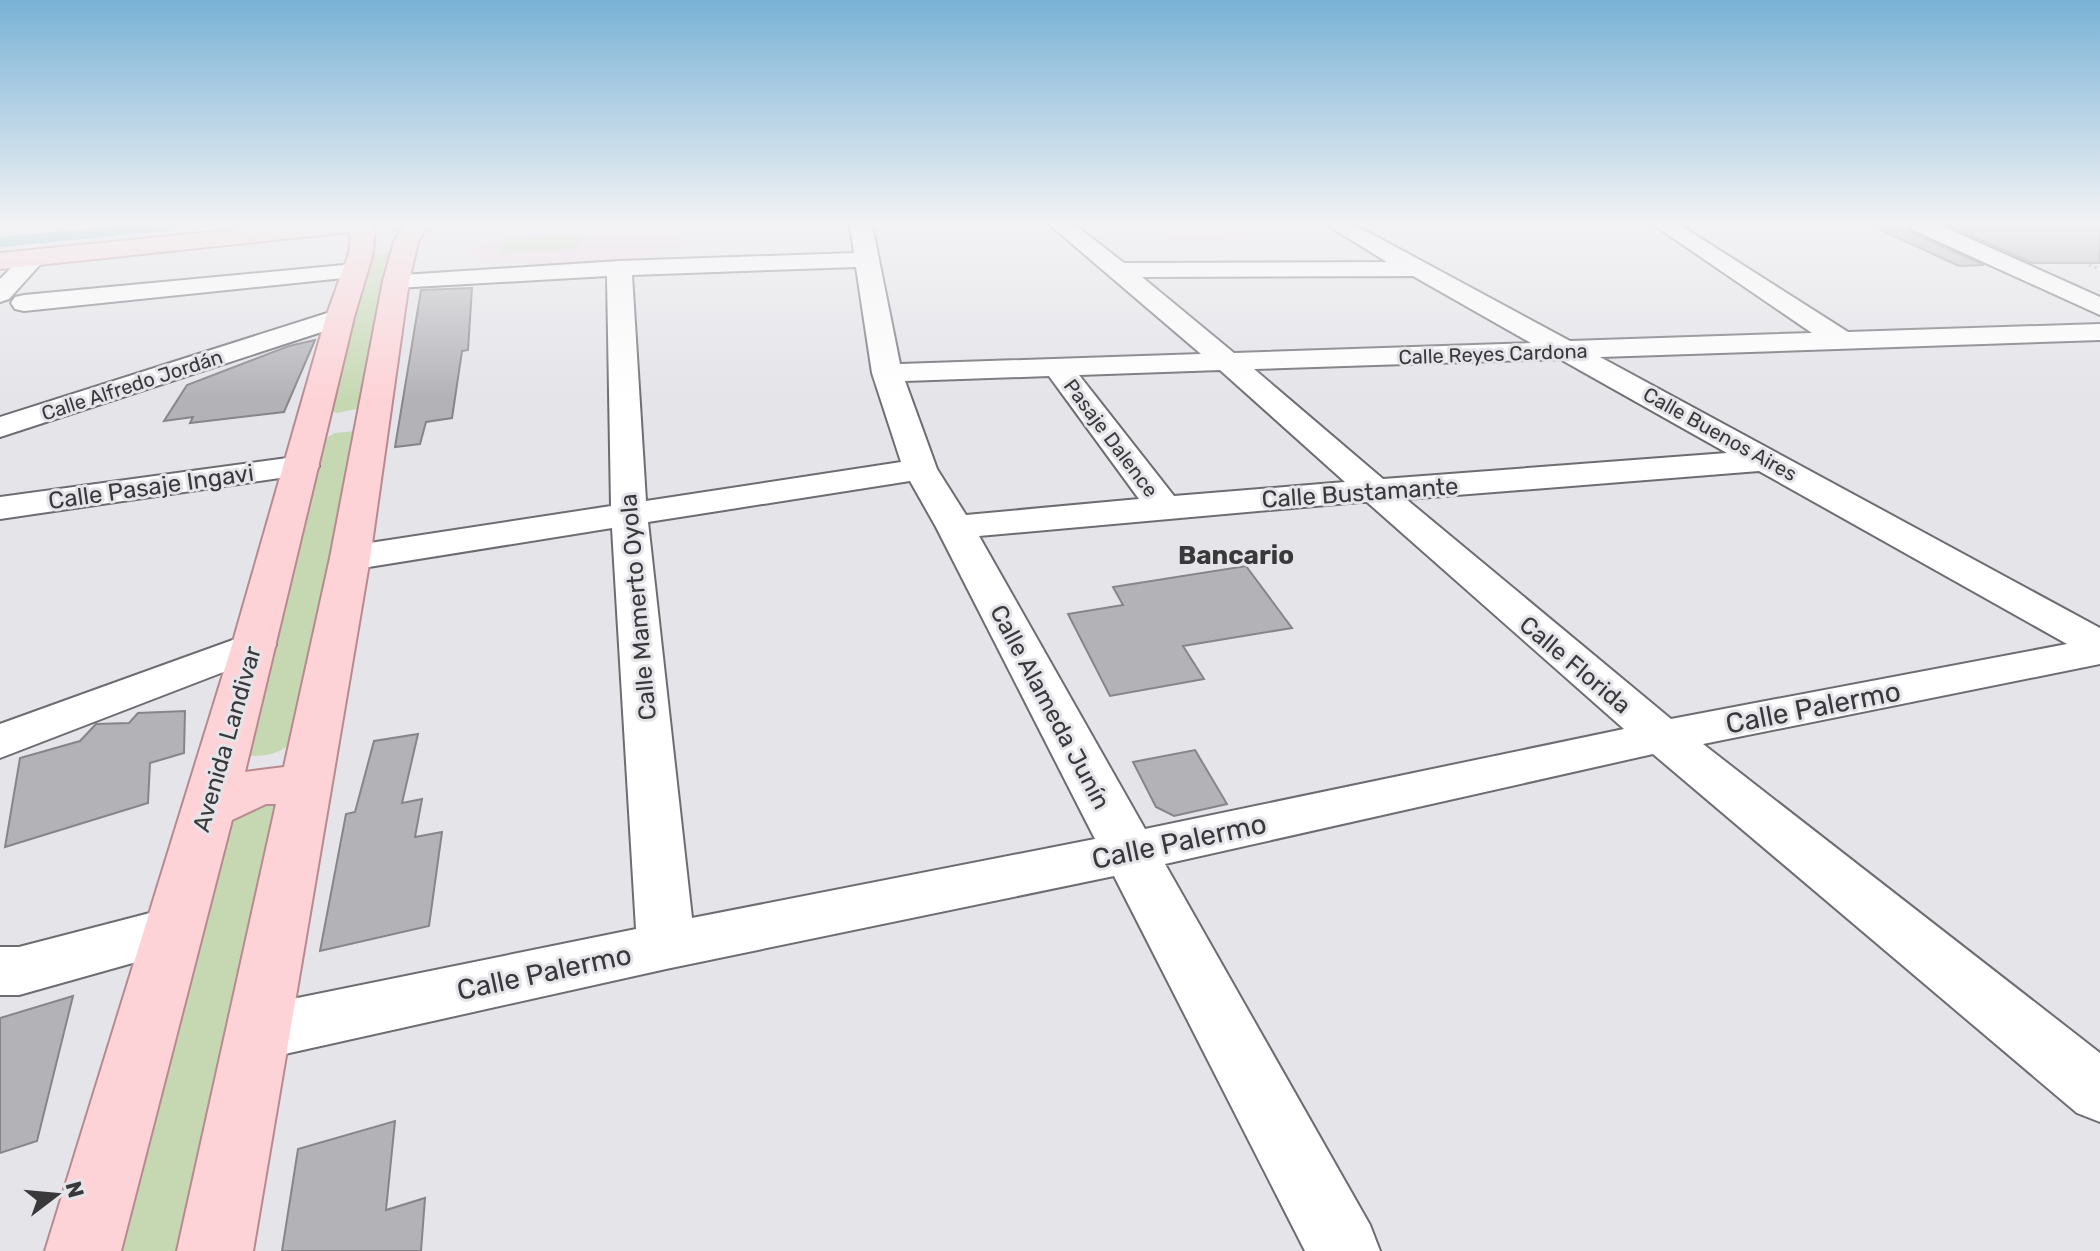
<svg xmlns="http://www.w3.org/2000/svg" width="2100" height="1251" font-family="Rubik,sans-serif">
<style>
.education{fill:#ebd3de}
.green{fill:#c6d8b2}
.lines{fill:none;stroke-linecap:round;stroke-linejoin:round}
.canal{fill:#73b0ba;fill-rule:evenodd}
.building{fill:#b2b2b7;stroke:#85858a;stroke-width:2}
.minor-casing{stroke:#6c6d71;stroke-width:4}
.major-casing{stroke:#b88a8f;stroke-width:4}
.path{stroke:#99999d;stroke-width:3;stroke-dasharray:2 4;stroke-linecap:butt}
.minor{fill:#fff;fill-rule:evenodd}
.major{fill:#fed3d7;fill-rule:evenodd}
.labels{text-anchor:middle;stroke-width:6;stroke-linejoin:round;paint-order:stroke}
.far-street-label{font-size:20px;fill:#39393b;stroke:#e4e4e9}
.street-label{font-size:24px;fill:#39393b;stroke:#e4e4e9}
.neighbourhood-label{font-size:26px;font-weight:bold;fill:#39393b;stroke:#e4e4e9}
.near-street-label{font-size:28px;fill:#39393b;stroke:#e4e4e9}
</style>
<rect width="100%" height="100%" fill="#e4e4e9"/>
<!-- education -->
<g class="education">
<polygon points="1146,225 1251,225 1268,237 1168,244"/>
<polygon points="683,226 680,249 656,251 650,262 528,269 527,259 489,262 474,257 473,250 492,238"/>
</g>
<!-- green -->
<g class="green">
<polygon points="581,235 576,249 498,254 505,239"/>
<polygon points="391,253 361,408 337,413 327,410 369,257"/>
<path d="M356,431L300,736C284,751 273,756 251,756L246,745L318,443L335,433Z"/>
<polygon points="282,800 201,1251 110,1251 226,816 247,803"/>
</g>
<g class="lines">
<!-- canal -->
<polygon class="canal" points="120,225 182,225 174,230 0,247 0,237"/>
</g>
<!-- building -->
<g class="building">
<polygon points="1870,225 1907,225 1912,233 1984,265 1959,266"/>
<polygon points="1948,225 2100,225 2100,263 2032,263"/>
<polygon points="472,288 468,350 462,351 452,418 426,422 420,444 395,447 421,290"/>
<polygon points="315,340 284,412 190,423 193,417 164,421 187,385 289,346"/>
<polygon points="1246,566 1292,628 1183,646 1204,679 1110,696 1068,614 1123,605 1113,587"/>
<polygon points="185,711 184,753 150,763 148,803 5,847 20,758 80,741 96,724 129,723 138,713"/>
<polygon points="418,734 402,803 422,799 415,837 442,832 429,926 320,951 346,814 355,812 374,741"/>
<polygon points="1195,750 1227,804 1174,816 1156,807 1133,762"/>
<polygon points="73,996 37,1141 0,1153 0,1018"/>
<polygon points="395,1121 386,1210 425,1198 421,1251 282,1251 298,1149"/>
</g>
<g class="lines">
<!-- minor casing -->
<g class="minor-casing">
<g id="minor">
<path d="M850,225H872L900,364L1201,354L1050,225H1075L1124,263L1387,262L1327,225H1355L1570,341L1812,333L1654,225H1680L1848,332L2100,324V340L1600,357L2100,628V664L1703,744L2100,1053V1122L2077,1113L1653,754L1165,864L1370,1225L1380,1251H1305L1114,876L666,969L258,1060L236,1052L227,1033L236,1014L258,1006L636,929L612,528L350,570L336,566L331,558L336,550L350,546L611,506L607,276L396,288L387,286L384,281L387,276L619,261L854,253ZM856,267L872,373L901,462L646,501L632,275ZM1413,276L1531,343L1234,353L1142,277ZM1560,359L1727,453L1383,479L1254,369ZM1220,370L1345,482L1174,496L1079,375ZM1049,376L1139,499L966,515L937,469L905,381ZM1759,471L2067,644L1671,719L1406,499ZM910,481L936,527L1095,839L692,918L648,522ZM1360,502H1367L1624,729L1145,829L979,536Z"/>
<polygon points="1910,225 1940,225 2100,297 2100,315 1913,230"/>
<polygon points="34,251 42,253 46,258 9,299 0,302 0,279 26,253"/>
<polygon points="354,264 363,266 366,271 363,276 24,311 15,309 11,303 15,297 24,295"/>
<polygon points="340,309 349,311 353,317 349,323 0,437 0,417"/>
<polygon points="302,456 314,459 319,466 314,473 0,519 0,497"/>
<polygon points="255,632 270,636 276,645 270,654 0,758 0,724"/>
<polygon points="173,907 193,914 202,930 193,946 19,995 0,995 0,947 19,947"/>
</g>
</g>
<!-- major casing -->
<g class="major-casing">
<polygon id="major" points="280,225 375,225 373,253 354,317 245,772 284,767 330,558 383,281 394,242 404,225 428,225 418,242 409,281 370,558 253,1251 177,1251 276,804 266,804 232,820 121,1251 45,1251 232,645 326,317 349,253 351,232 0,269 0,253"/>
</g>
<!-- path -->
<polyline class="path" points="2089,265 2100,269"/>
<!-- minor -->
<use href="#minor" class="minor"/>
<!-- major -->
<use href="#major" class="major"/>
</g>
<!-- sky -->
<linearGradient id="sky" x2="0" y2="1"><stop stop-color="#79b2d6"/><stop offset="0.56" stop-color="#f3f3f5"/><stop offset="1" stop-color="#f3f3f5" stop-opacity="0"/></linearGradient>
<rect width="2100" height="400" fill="url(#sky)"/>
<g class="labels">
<!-- far-street labels -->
<g class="far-street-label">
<text transform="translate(1493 354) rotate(-2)" y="7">Calle Reyes Cardona</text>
<text transform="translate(132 385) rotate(-18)" y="7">Calle Alfredo Jordán</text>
<text transform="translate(1720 434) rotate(29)" y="7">Calle Buenos Aires</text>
<text transform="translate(1111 438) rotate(53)" y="7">Pasaje Dalence</text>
</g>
<!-- street labels -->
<g class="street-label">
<text transform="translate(151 487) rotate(-8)" y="8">Calle Pasaje Ingavi</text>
<text transform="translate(1360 493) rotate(-4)" y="8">Calle Bustamante</text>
<text transform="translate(638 607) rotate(-95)" y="8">Calle Mamerto Oyola</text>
<text transform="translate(1575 665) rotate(40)" y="8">Calle Florida</text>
<text transform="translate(1050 707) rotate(62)" y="8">Calle Alameda Junín</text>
<text transform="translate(227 739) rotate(-74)" y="8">Avenida Landivar</text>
</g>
<!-- neighbourhood labels -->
<g class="neighbourhood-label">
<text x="1236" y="564">Bancario</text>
</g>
<!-- near-street labels -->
<g class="near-street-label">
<text transform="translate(1813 707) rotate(-11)" y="10">Calle Palermo</text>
<text transform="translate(1179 841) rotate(-12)" y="10">Calle Palermo</text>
<text transform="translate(544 972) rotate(-12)" y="10">Calle Palermo</text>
</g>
</g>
<!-- north arrow -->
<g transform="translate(56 1195) rotate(74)" stroke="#e4e4e9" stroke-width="6" paint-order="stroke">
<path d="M0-6L14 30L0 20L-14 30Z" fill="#39393b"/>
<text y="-12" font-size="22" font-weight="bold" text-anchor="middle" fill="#39393b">N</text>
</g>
</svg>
